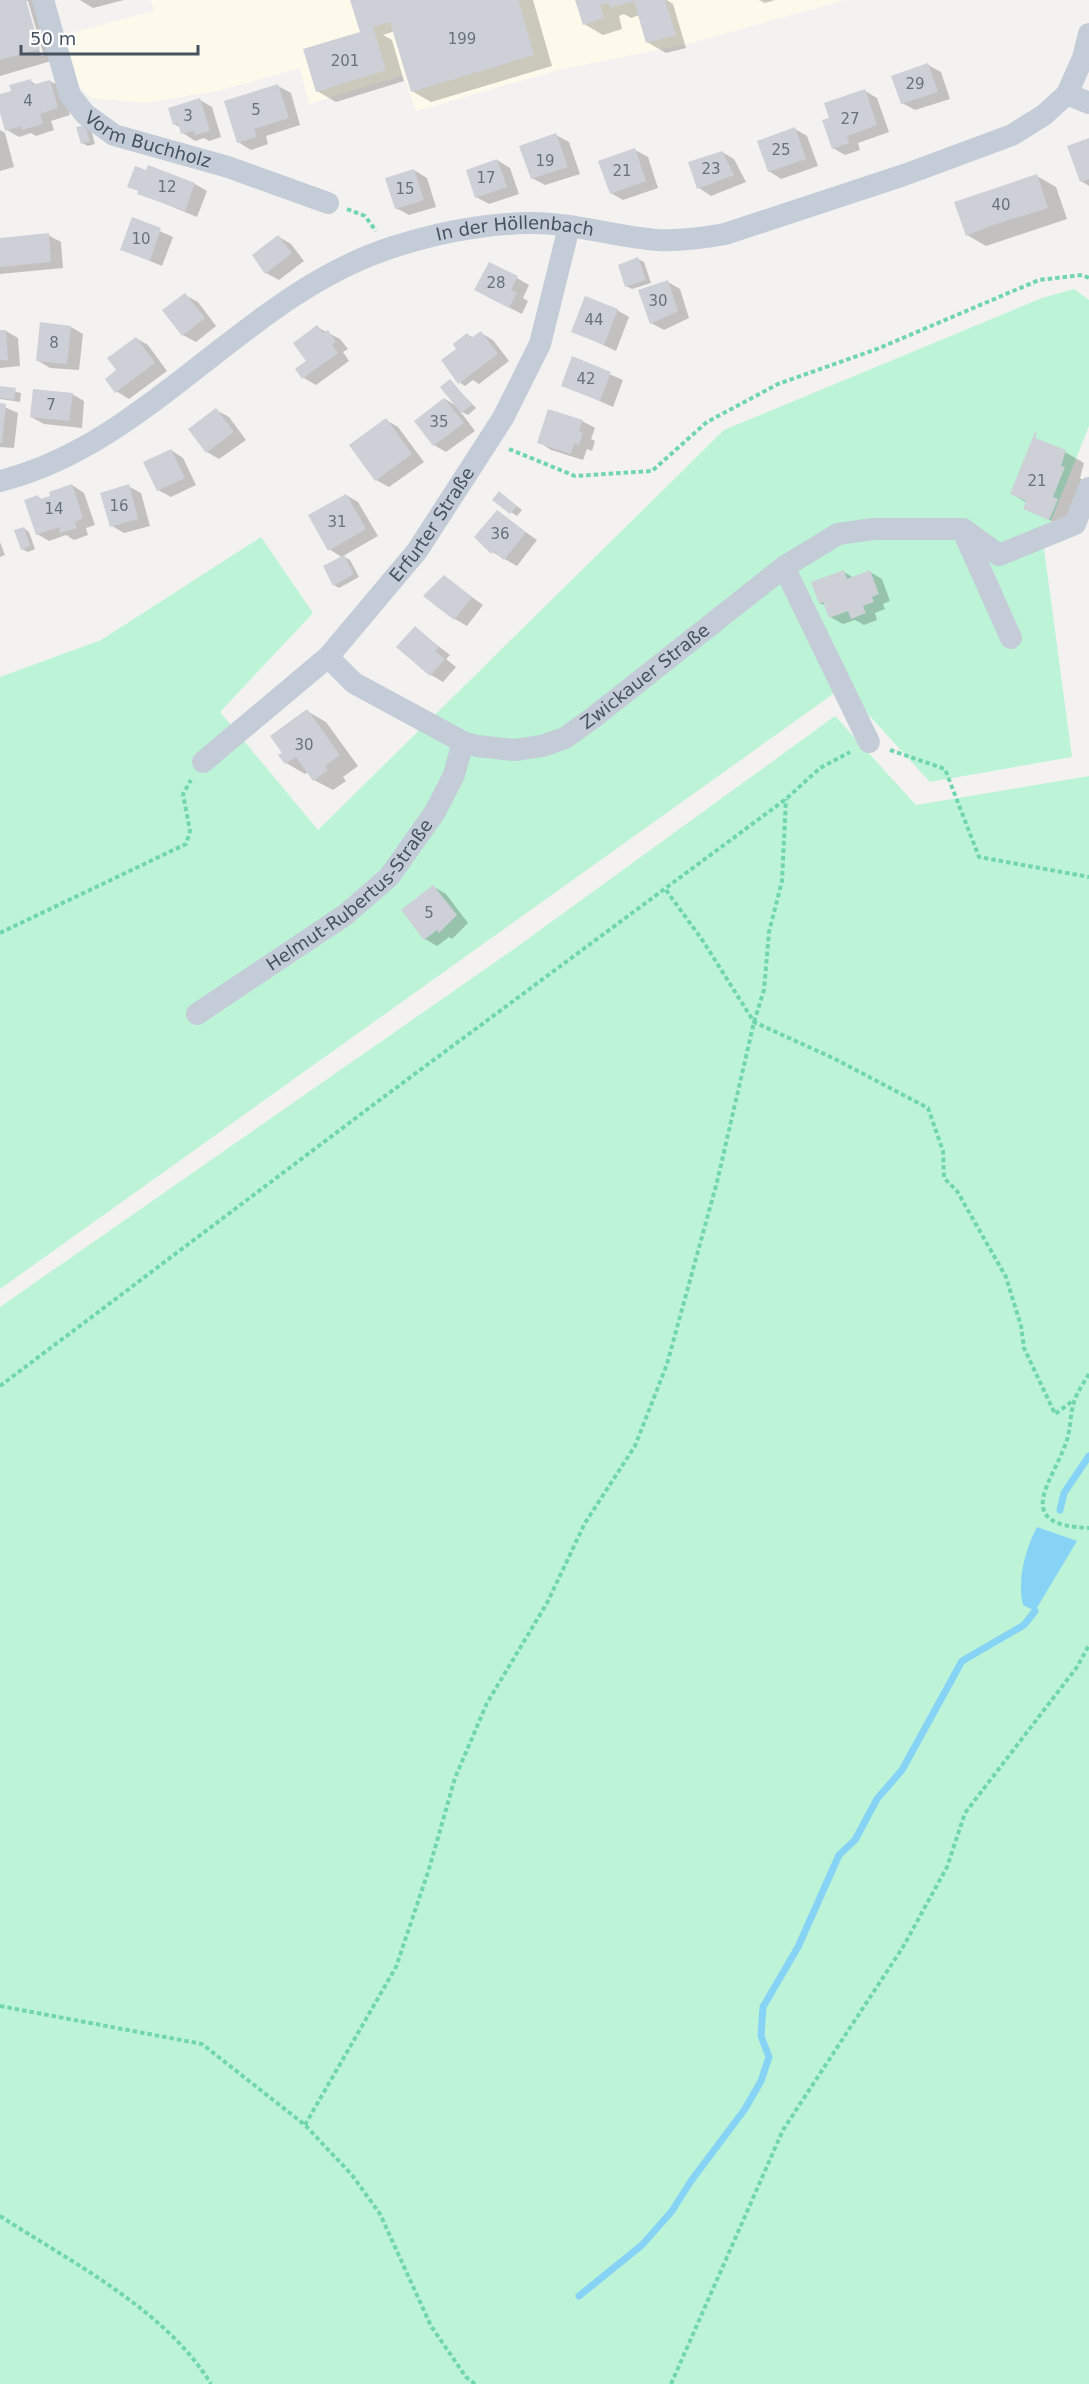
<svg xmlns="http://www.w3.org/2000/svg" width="1089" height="2384" font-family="'DejaVu Sans',sans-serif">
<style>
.commercial{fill:#fefaeb}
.green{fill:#bdf4d8}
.water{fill:#86d3f5}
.shadow{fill:#0003;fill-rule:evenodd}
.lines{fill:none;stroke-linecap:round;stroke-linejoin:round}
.stream{stroke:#86d3f5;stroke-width:7}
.building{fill:#cdd0d7}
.path{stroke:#71d6af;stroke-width:4;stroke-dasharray:4.5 3;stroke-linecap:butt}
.minor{stroke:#c4ccd7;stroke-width:22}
.labels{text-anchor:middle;stroke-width:4.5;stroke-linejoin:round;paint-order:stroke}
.number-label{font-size:15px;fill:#68727e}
.street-label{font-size:18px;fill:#475261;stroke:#fff}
</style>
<rect width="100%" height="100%" fill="#f4f2f1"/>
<!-- commercial -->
<polygon class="commercial" points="151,0 845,0 687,44 558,70 416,111 404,75 309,104 300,68 217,91 144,103 92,98 79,87 63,35 154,11"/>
<!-- green -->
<g class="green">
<polygon points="1074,289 1089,300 1089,426 1043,541 1072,757 930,782 843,687 0,1289 0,677 101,640 261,537 313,613 220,712 318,830 724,430 1042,298"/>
<polygon points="835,716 916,805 1089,776 1089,2384 0,2384 0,1307 514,949"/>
</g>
<!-- water -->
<path class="water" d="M1037,1527L1077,1541L1035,1611L1023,1605C1017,1580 1025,1550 1037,1527Z"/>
<!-- shadow -->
<g class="shadow">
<path d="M0,0H41L58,59L0,76ZM25,1H28L44,56H41Z"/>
<polygon points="80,0 124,0 93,8"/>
<polygon points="352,0 533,0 552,66 431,102 412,91 395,31 383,35 392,40 404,81 336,102 317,91 362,32"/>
<polygon points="577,0 667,0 673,4 686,48 666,53 647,42 639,15 631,18 624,14 619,16 622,29 603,35 584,24"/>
<polygon points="759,0 775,0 765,3"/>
<polygon points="928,65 941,72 950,99 915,110 902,103"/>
<polygon points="30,81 37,85 50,81 63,88 70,115 51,121 54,130 36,136 31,133 19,137 7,130 0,107 0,96 12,92"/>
<polygon points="278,86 291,93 300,125 266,136 268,144 251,150 238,142"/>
<polygon points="865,91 877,98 889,132 858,143 860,150 845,155 833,148 831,119"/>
<polygon points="200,100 212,107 221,137 209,141 204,138 195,141 183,133 181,128 174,124"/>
<polygon points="85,126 91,129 95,144 88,146 82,143"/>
<polygon points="795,129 807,136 818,166 781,179 769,171"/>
<polygon points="0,130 5,133 14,167 0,171"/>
<polygon points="556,135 569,142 580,174 545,185 532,178"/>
<polygon points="1089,140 1089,186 1081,181"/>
<polygon points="635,150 648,157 658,188 623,200 611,193"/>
<polygon points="722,152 734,159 746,182 711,196 699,188"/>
<polygon points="497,160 510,168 519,194 489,204 476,197"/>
<polygon points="414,170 427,178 436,207 409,215 396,208"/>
<polygon points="1037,176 1056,187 1067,219 986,246 967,235"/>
<polygon points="195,184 207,191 197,217 139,193"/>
<polygon points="132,219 173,237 162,266 121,249"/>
<polygon points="48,235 61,242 63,268 0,274 0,239"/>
<polygon points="279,237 291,244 304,261 279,280 266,273"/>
<polygon points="638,259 644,262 651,283 632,289 626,286"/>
<polygon points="517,278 529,285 523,298 528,301 522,314 488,297"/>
<polygon points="668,282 680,289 689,318 664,330 651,323"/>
<polygon points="185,295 198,302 216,326 196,342 183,335"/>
<polygon points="617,310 629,317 616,351 573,331"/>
<polygon points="71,327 83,334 79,370 50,368 37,360"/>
<polygon points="317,327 340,339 348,349 343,352 349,361 316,385 304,378 297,370 309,361"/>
<polygon points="6,331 18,338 20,366 0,368 0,332"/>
<polygon points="481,333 493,340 509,361 479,384 473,380 465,386 459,382 458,349 467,334 473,338"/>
<polygon points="136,338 148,345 167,371 129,399 116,391 118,371"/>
<polygon points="572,358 623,380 613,407 563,385"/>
<polygon points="450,381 476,408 468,415 460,411 475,431 446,452 434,445 445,399 458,407"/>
<polygon points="0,388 21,393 20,402 0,399"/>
<polygon points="72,394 84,401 82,428 44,424 31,417"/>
<polygon points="0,405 18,413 14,448 0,447"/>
<polygon points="216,410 229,417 246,440 219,459 207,452"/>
<polygon points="386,420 398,427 424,462 389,487 376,480"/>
<polygon points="582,421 595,428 591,439 595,441 592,451 587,449 583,460 551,450 539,442"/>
<polygon points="171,450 183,458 196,485 171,497 158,490"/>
<polygon points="1065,452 1084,463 1080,478 1083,480 1068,529 1024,508 1027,503 1012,494"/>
<polygon points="72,485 84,493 95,525 86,528 88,535 74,540 66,535 49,541 37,534 38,497 43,500"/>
<polygon points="128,486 141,493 150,526 124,533 112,526"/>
<polygon points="346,495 358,502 378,536 343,556 350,560 359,577 339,588 334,585 343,558 329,549"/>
<polygon points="505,497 522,510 517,516 511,512"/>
<polygon points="497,512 537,540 517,566 492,552"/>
<polygon points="24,528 29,532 35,549 28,552 22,549"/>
<polygon points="0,542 5,555 0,557"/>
<polygon points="844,572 854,578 870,572 882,579 890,601 883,604 885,609 875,613 877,620 864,625 855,620 843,624 830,617 826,606 820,603"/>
<polygon points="444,577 483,605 467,626 455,619"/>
<polygon points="415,628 450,655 446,659 456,667 443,682 431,675"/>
<polygon points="307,711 326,722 358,766 343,777 346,781 333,790 314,780 308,772 305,774 286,763 281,755"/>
<polygon points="434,887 446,894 468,923 452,939 449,937 437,946 425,939"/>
</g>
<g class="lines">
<!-- stream -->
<g class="stream">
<polyline points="1060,1510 1064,1493 1089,1456"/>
<polyline points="579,2296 642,2245 672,2211 691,2181 745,2109 761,2081 769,2057 761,2036 763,2007 798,1947 839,1855 855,1840 877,1799 902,1770 962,1661 1024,1625 1035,1611"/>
</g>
</g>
<!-- building -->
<g class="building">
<polygon points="0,0 26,0 40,49 0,60"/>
<polygon points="350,0 518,0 534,55 411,92 390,22 373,27 386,70 316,92 303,49 360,32"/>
<polygon points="575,0 665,0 676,35 646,43 634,1 610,8 609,3 600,5 604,18 583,25"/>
<polygon points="928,63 938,92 901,104 891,76"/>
<polygon points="31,79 32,85 50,80 58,108 40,114 43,124 22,130 21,126 5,131 0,113 0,94 11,91 9,85"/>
<polygon points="278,84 289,118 254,129 257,137 237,143 224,101"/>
<polygon points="865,89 877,125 847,136 849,143 832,149 822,120 829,118 824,103"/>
<polygon points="200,98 210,131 195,135 194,131 181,134 178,123 173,125 168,108"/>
<polygon points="85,125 90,141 81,144 76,127"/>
<polygon points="795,127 806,159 768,172 757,141"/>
<polygon points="556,133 568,167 531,179 519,146"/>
<polygon points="1089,138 1089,179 1080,182 1067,146"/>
<polygon points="635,148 646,181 610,194 598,161"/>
<polygon points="722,151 734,175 697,189 688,162"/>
<polygon points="497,159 507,187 475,198 466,170"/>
<polygon points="148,165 195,183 185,211 137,194 138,191 127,187 135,166 146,170"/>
<polygon points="414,169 424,200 395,209 385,178"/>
<polygon points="1037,174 1048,208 993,225 966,236 954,202"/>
<polygon points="132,217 161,228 150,261 120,250"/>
<polygon points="49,233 51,262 0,267 0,238"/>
<polygon points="278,235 292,253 265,274 252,255"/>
<polygon points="638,257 646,280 625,287 618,265"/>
<polygon points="489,262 518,276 511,290 517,292 509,308 474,290"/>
<polygon points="668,280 678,311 650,324 638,290"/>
<polygon points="185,293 205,318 182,336 162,310"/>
<polygon points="585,296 618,309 604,345 571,332"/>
<polygon points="40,322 71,326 67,364 36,361"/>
<polygon points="317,325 323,333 328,330 336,342 332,345 338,353 302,379 295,369 306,361 293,343"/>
<polygon points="0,330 6,330 8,360 0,360"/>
<polygon points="481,331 498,354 458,384 441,360 456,349 453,344 467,333 471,338"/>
<polygon points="136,337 155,363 115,393 105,379 116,370 107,358"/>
<polygon points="572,356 611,372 600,401 561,386"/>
<polygon points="450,379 472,405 461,413 440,387"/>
<polygon points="0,386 16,388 14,400 0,398"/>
<polygon points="33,389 73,393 69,421 30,417"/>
<polygon points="444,398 464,423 433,446 414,421"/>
<polygon points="0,403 6,404 2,443 0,443"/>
<polygon points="216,408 234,432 206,453 188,429"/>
<polygon points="548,409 583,420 579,431 583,433 579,445 574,443 571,454 537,443"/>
<polygon points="386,418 412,454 375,481 349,445"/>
<polygon points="1035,432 1037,433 1035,438 1066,450 1061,466 1065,467 1053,497 1058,499 1049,520 1023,509 1026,501 1010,494"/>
<polygon points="171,449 185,478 157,491 143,462"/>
<polygon points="72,484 83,518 75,522 77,528 60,533 59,527 36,535 24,500 38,495 40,499 50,496 49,492"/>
<polygon points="129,484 138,519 110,527 100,493"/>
<polygon points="499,491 517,506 510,514 492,500"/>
<polygon points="346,494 366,529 328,551 308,515"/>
<polygon points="497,510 526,532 504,560 493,551 491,554 474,537"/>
<polygon points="24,527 30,546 21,550 14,530"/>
<polygon points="344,555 354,574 333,586 323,566"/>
<polygon points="844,570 847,579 870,570 879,594 872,597 874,602 863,606 866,613 851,619 848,611 829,618 823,602 819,604 811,582"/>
<polygon points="444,575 472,597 454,620 423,596"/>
<polygon points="415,626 439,647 435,651 445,659 430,676 396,647"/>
<polygon points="307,709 340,755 325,766 328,770 313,781 296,757 285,764 278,755 282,753 270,736"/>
<polygon points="433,885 457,915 439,933 437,930 424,940 401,910"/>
</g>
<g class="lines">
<!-- path -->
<g class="path">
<polyline points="347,209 365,216 376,231"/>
<polyline points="509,449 575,476 652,471 707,422 778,384 877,349 1039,280 1082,275 1089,278"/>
<polyline points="890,750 945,769 979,857 1089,877"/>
<polyline points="666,890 703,941 754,1022 835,1059 928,1108 943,1151 944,1178 957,1191 1006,1277 1021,1326 1024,1348 1055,1414 1074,1400"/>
<polyline points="0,933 186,844 190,831 183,794 191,780"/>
<path d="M1089,1374C1084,1382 1078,1391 1075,1399C1070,1412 1071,1427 1067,1440C1053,1482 1010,1525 1089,1528"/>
<polyline points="0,1386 381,1099 786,799 820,768 850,752"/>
<polyline points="0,2006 202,2044 305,2125 352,2175 380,2214 431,2326 466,2377 475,2384"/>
<polyline points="305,2125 396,1967 429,1869 455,1778 487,1703 547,1603 585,1523 635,1446 667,1364 717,1182 754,1022 764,990 769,932 782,881 786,799"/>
<path d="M0,2216C71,2262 166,2310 211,2384"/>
<polyline points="671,2384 783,2130 903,1947 947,1867 965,1813 1077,1667 1089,1645"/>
</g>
<!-- minor -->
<g class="minor">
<path id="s1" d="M43,0L70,95L85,114L114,135L228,167L328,203"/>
<polyline points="1067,94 1089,103"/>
<path id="s2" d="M0,481C149,444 244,296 390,248C433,234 482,224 528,223C571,222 615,237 658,240C681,241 703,238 725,234L904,175L1012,135L1044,115L1067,94L1083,58L1089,34"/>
<polyline points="963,529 999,555 1075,524 1089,488"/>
<polyline points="963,531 1011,638"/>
<polyline points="784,567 869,742"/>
<path id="s3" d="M328,657L354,683L463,742L477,746L514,750L542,746L565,738L594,717L784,567L838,534L873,529H963"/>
<path id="s4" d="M203,762L328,657L417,551L503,418L540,344L569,227"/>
<path id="s5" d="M197,1014L345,915L389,877L435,812L454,775L463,742"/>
</g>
</g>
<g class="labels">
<!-- number labels -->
<g class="number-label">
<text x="462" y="44">199</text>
<text x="345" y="66">201</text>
<text x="915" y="89">29</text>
<text x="28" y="106">4</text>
<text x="256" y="115">5</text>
<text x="188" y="121">3</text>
<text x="850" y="124">27</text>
<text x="781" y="155">25</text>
<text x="545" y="166">19</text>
<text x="711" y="174">23</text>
<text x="622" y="176">21</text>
<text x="486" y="183">17</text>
<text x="167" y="192">12</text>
<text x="405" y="194">15</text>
<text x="1001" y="210">40</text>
<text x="141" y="244">10</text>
<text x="496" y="288">28</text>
<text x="658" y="306">30</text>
<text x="594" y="325">44</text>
<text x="54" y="348">8</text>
<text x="586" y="384">42</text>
<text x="51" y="410">7</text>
<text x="439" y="427">35</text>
<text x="1037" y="486">21</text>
<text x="119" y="511">16</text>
<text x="54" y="514">14</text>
<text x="337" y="527">31</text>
<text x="500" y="539">36</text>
<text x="304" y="750">30</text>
<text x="429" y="918">5</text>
</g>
<!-- street labels -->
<g class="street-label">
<text dy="6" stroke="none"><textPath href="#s1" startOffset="192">Vorm Buchholz</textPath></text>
<text dy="6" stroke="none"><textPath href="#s2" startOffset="585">In der Höllenbach</textPath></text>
<text dy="6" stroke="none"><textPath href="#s4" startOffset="332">Erfurter Straße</textPath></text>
<text dy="6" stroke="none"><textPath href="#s3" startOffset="366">Zwickauer Straße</textPath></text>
<text dy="6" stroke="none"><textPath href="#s5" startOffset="195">Helmut-Rubertus-Straße</textPath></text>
</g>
</g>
<!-- scale -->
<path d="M21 45v9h177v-9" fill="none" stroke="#475261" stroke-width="3"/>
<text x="30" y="45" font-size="18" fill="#475261" stroke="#ffffff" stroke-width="4.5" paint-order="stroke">50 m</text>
</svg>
